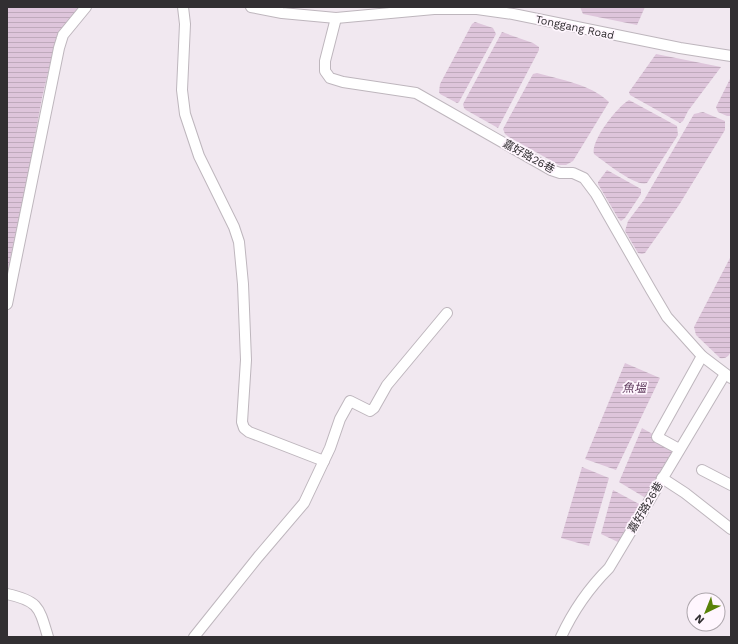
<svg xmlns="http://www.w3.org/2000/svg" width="738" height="644" font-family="'Work Sans','Noto Sans TC',sans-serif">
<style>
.water{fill:url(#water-rules)}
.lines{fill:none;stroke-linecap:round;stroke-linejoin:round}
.minor-casing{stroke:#beb6bd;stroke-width:12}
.minor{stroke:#fff;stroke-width:10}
.labels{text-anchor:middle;stroke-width:3.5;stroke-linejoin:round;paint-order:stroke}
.street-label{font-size:11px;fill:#322f32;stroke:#fff6fe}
.water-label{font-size:12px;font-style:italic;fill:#644062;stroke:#fff6fe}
</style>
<defs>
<pattern id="water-rules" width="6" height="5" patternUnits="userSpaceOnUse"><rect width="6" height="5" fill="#dec5db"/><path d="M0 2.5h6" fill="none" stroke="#bfaabc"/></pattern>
</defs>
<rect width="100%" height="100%" fill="#f1e8f0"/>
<!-- water -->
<g class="water">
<polygon points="7,7 80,7 57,36 54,47 42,98 30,165 7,275"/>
<polygon points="580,7 645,7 637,25 583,14"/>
<polygon points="475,22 493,28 496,34 459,102 457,103 440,94 439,92 440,84 472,24"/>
<polygon points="502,32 533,43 539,47 539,50 498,128 466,110 464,108 463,104"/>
<polygon points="656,54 721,67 688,111 683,121 680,123 630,95 629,92"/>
<path d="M537,73C562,80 590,84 609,102L573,161L566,165H559L509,137L505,134L503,129L533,74Z"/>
<polygon points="731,77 731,116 727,116 718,112 716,107"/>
<path d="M629,100L677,126L678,135L647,183C635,187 604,161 594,154C590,141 618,106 629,100Z"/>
<polygon points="703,112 725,121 725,130 679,205 645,253 642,254 638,253 625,231 628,221 644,200 694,114"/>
<polygon points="607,170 641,189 641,194 625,218 621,221 618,218 598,184 598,182"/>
<path d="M731,256V351C729,356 726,359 720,358L696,335L694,327Z"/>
<polygon points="625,363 660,378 616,470 585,459"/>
<polygon points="642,428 679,449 649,500 619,482"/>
<polygon points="582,467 609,478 589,546 561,538"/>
<polygon points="613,490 641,505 620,543 601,534"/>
</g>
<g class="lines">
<!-- minor casing -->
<g class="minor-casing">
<g id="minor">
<polyline points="183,7 185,24 182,90 185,114 199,156 234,227 239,242 243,284 246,360 242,422 244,428 249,432 324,461"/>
<polyline points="251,7 282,13 336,18 434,9 477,9 513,14 680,48 731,56"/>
<polyline points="336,18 325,61 325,71 330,78 343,82 416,93 551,170 560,173 573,173 584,178 596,194 651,290 667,317 702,356 731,378"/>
<polyline points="7,304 59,48 63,35 86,7"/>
<polyline points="679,449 657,437 702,356"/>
<polyline points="702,470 731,485"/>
<polyline points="662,478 685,493 731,529"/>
<path d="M7,594C39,601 39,607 48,637"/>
<polyline points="194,637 258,557 304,503 330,448 340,419 350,401 370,411 374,408 387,385 447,313"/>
<path d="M561,637C573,611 589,588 609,568L725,374"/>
</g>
</g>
<!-- minor -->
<use href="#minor" class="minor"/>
</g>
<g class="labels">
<!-- street labels -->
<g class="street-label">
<text transform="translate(575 27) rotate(12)" y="4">Tonggang Road</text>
<text transform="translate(529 156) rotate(29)" y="4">嘉好路26巷</text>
<text transform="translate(645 507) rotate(-59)" y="4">嘉好路26巷</text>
</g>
<!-- water labels -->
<g class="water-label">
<text x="634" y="392">魚塭</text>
</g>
</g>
<!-- border -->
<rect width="738" height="644" fill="none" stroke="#322f32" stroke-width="16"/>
<!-- north arrow -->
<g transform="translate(706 612) rotate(223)"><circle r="19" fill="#fff6fe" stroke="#ada6ac"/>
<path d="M0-3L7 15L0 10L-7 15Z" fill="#598209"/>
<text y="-6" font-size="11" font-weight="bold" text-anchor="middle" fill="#322f32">N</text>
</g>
</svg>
